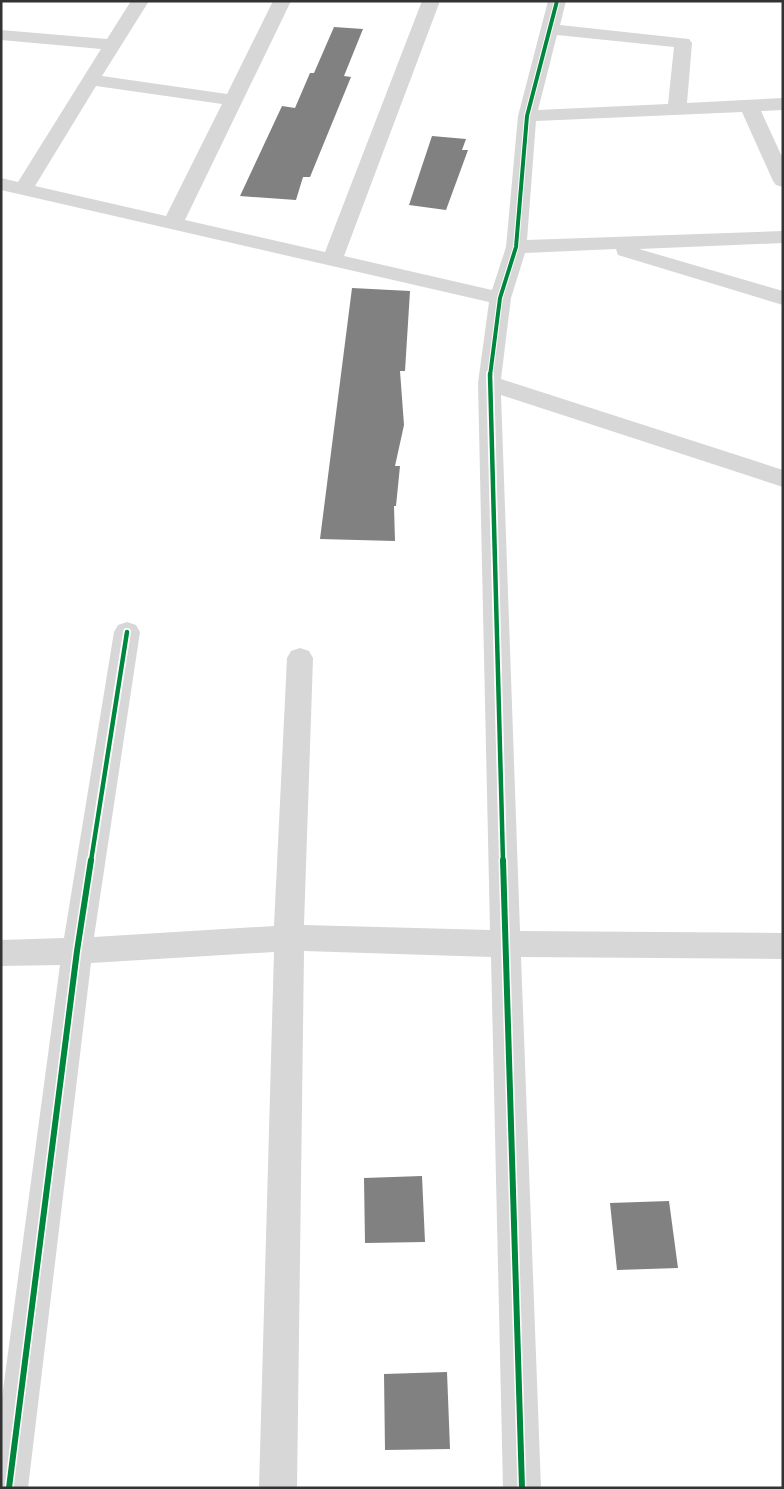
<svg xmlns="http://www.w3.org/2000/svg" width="784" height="1489" font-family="Ubuntu,sans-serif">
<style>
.building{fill:#818181}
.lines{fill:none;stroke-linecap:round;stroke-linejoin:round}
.minor{fill:#d7d7d7;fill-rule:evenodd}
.cycleway-far2-casing{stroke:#fff;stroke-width:6}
.cycleway-far1-casing{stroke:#fff;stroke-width:8}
.cycleway-casing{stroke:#fff;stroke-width:9}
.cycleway-far2{stroke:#00873e;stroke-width:4}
.cycleway-far1{stroke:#00873e;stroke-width:4.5}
.cycleway{stroke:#00873e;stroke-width:6}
</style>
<rect width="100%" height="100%" fill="#fff"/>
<!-- building -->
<g class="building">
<polygon points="334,27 363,29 344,76 351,77 310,177 303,177 296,200 240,196 282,106 295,108 310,73 314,73"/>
<polygon points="432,136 466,139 462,150 468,150 446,210 409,205"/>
<polygon points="352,288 410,291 405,371 400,371 404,425 395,466 400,466 396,506 394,506 395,541 320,539"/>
<polygon points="422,1176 425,1242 365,1243 364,1178"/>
<polygon points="669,1201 678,1268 617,1270 610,1203"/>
<polygon points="447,1372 450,1449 385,1450 384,1374"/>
</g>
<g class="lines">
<!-- minor -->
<path class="minor" d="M131,1H149L102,76L227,94L273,1H291L185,220L325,252L422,1H440L344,256L492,290L506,247L518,116L548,1H566L560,25L689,39L692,43L687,103L783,98V110L761,111L783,159V187L776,185L773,181L742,112L536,121L527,240L783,231V243L639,249L783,291V305L618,255L616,249L525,253L511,298L501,379L783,470V487L501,395L520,931L783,933V959L521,957L541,1488H503L491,957L304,951L297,1488H259L274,952L91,963L28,1488H1V1405L60,965L1,966V940L64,938L114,632L118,625L127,622L136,625L140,632L94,937L274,926L287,658L291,651L300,648L309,651L313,658L304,925L490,930L478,383L489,302L1,190V178L18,182L101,49L1,40V30L107,39ZM557,35L674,47L668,104L538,110ZM96,86L222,104L166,216L35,186Z"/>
<!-- cycleway-far2 casing -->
<g class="cycleway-far2-casing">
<polyline id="cycleway-far2" points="490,376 500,298 516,247 527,116 557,1"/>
</g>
<!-- cycleway-far1 casing -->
<g class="cycleway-far1-casing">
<g id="cycleway-far1">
<polyline points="490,374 503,861"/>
<polyline points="91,861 127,632"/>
</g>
</g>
<!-- cycleway casing -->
<g class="cycleway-casing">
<g id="cycleway">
<polyline points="503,860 522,1488"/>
<polyline points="9,1488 77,951 91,860"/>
</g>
</g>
<!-- cycleway-far2 -->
<use href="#cycleway-far2" class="cycleway-far2"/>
<!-- cycleway-far1 -->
<use href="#cycleway-far1" class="cycleway-far1"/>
<!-- cycleway -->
<use href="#cycleway" class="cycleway"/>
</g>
<!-- border -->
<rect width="784" height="1489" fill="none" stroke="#333333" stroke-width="5"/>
</svg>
